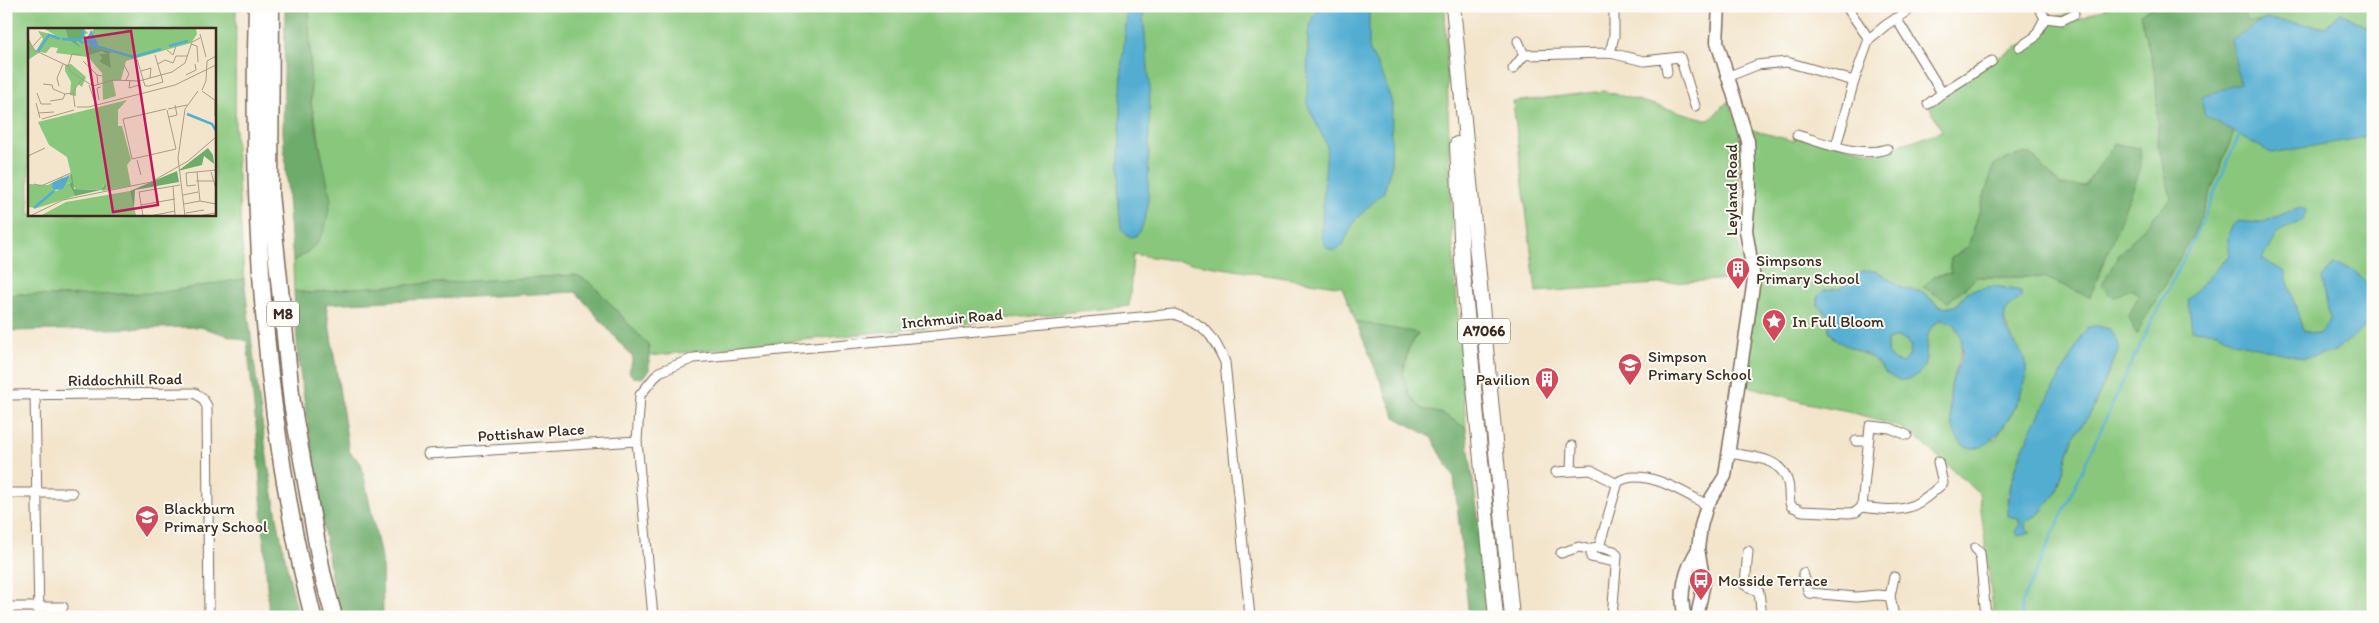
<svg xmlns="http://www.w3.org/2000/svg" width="2379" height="623" font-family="Itim,sans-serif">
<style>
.green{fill:#89c77d;stroke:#62784e;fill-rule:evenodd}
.forest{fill:#6eac6c;stroke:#546b45}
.water{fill:#53add1;stroke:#476c78;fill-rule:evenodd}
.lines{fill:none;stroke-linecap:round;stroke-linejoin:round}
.stream{stroke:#53add1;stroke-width:2.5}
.street-casing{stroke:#7b6b5b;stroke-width:11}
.secondary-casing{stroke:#7b6b5b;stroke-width:15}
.primary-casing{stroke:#7b6b5b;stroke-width:16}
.highway-casing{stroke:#7b6b5b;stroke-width:19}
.street{stroke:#fff;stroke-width:9}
.secondary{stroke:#fff;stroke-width:12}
.primary{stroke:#fff;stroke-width:14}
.highway{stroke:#fff;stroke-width:16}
.labels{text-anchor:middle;stroke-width:4;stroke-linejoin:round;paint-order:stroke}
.shield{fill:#fdfcf7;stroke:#75695f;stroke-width:1}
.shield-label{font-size:15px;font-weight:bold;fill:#3b2a1e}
.street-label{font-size:16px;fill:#3b2a1e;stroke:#fdfcf7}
.poi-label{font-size:16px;fill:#3b2a1e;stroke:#fdfcf7;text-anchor:start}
.inset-river{fill:none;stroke:#53add1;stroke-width:2.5}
.inset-road{fill:none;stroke:#a99a86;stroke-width:1}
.view{fill:#c2185b;fill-opacity:0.15;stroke:#c2185b;stroke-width:2.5}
.inset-edge{fill:none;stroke:#3b2a1e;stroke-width:2.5}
</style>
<rect width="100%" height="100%" fill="#fdfcf7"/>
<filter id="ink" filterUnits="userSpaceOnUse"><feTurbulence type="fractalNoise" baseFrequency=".02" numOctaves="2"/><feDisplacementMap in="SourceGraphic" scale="10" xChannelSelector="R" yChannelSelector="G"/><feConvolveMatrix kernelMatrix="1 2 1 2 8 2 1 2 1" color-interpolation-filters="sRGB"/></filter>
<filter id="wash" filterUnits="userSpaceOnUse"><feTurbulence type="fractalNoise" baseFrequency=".0096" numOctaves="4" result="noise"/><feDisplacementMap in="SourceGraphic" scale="20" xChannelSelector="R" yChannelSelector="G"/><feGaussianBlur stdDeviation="1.12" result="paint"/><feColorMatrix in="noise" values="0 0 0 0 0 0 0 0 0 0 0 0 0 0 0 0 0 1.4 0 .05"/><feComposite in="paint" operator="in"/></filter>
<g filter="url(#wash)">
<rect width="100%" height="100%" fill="#f3e5cc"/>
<!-- green -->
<g class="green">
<path d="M6,6H236L235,129L244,279L159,293L54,296L19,294L9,296L6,305ZM29,29H214V214H29Z"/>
<polygon points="309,6 1445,6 1452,233 1466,428 1443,414 1422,409 1410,395 1403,375 1408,350 1418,334 1356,322 1342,287 1133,254 1129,306 649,356 649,346 591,283 576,275 355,288 309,293 294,291 293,262 309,251 324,174 317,127 311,103"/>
<path d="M2112,6H2156L2140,15L2156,77L2158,144L2171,198L2118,256L2130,289L2139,294L2129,316L2195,231L2277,23L2373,47V617H1994L1979,493L1908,430L1848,411L1802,402L1739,383L1753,291L1745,128L1794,141L1797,135L1875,153L1942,131L1928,104L1992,61L2035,37L2045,18L2074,14L2078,19ZM2115,144L2090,297L2044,277H1977L1948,302L1934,276L1951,273V258L1968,247L1994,165L2022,153L2033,156L2060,185L2085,186ZM1862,272H1878L1905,289L1923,292L1938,305L1944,308L1955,306L1968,291L1994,286L2021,291V298C1992,315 2009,325 2015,346C2017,356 2022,382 2021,392C2019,405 2002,428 1995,440L1950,415C1950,406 1949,397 1951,387C1954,362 1972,349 1954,323L1940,320L1928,330L1925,364L1887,374L1873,359L1834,338L1829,331L1828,314L1818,306V296L1824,290L1840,289ZM2082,335L2118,342L2119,349L2092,411L2073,438L2056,493L2039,514L2025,522V528L2020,524L2007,496L2021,452Z"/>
<polygon points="2239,6 2373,6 2373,31 2340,12 2327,27 2265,19 2260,22 2247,21"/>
<polygon points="1604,91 1709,120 1728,101 1737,122 1741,141 1739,170 1742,206 1736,233 1746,278 1536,292 1513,102"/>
<polygon points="1897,337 1906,340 1911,347 1909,357 1902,363 1893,360 1887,353 1887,340"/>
</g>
<!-- forest -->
<g class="forest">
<polygon points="285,6 309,6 311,103 331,200 325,228 317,244 293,262 283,132"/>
<polygon points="2156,6 2239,6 2248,21 2277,23 2195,231 2136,335 2129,316 2139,294 2130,289 2113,298 2102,285 2118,256 2171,198 2158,144 2156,77 2140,14"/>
<polygon points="2115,144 2140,148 2141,168 2090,297 2044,277 1977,277 1948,302 1923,287 1934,276 1951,273 1951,258 1968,247 1994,165 2022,153 2033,156 2060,185 2085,186"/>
<polygon points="576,275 591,283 649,346 649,370 642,378 633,377 629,372 633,358 576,292 326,304 349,451 361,463 382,562 383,617 341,617 331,576 298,359 294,291 309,293 355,288"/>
<path d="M244,279C258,392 270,507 299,617H269L257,435L247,341L200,327L10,331L6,316L9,296L19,294L54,296L159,293Z"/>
<polygon points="1356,322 1418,333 1408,350 1403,375 1410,395 1422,409 1443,414 1466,428 1489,597 1485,617 1469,617 1454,477 1431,437 1395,417"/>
</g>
<!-- water -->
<g class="water">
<polygon points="1128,6 1142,6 1150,86 1148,207 1141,230 1136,236 1130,237 1121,229 1118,195 1122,63"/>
<polygon points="1365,6 1369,13 1369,49 1384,78 1392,104 1391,167 1384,192 1355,220 1342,246 1334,251 1327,248 1322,237 1322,219 1327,146 1307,104 1308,35 1313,16 1323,7"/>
<polygon points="2340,12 2373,31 2373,136 2271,153 2204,115 2202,97 2240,83 2231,40 2265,19 2327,27"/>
<path d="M2300,207L2306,210L2303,220L2278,232L2262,259L2285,272L2303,331L2319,334L2330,320L2322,278L2333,265C2366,268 2373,291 2373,320L2336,351L2304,358L2234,342L2218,332L2192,330L2188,299L2230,255C2227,240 2226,232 2237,221L2261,223Z"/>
<path d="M1869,270L1878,272L1905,289L1923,292L1937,305L1944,308L1956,306L1968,291L1994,286L2021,291V298C1982,321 2022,341 2026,365C2030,386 1999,446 1977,448C1949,451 1948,406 1951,387C1952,376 1960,366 1962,355C1964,345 1960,332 1954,323L1940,320C1916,334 1935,361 1918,374C1912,378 1903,382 1896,379C1885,375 1882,366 1873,359C1862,350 1842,347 1833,336C1828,330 1829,322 1828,314L1818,306V296L1824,290L1840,289L1862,271ZM1897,337L1906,340L1911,347L1909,357L1902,363L1893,360L1887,353V340Z"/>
<path d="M2097,326L2110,329L2118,342L2119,348L2092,411L2073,438L2056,493L2039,514L2025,522V528L2031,532L2018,536L2015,532L2020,524L2018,518L2008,516C2006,457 2056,389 2082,335L2088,327Z"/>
</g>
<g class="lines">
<!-- stream -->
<polyline class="stream" points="2022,617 2021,604 2135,355 2203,220 2240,132"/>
</g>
</g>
<g filter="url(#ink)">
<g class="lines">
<!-- street casing -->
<g class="street-casing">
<g id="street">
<polyline points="1846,6 1869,39"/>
<polyline points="2038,6 2045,18 2062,20 2074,14"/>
<polyline points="1896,18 1942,93 1992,61"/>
<polyline points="2020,47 2035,37 2045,18"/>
<polyline points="1610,53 1614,36 1614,6"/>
<polyline points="1524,55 1610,53 1644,61 1680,57 1695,106"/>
<polyline points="1665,59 1667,72"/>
<polyline points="1513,69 1524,55 1518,41"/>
<polyline points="1727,77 1757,65 1787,62 1854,81 1836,146"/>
<polyline points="1854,81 1869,39 1886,25 1915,6"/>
<polyline points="1928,104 1942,93"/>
<path d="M1797,135C1825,143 1858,158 1887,149"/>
<polyline points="6,395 195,393 202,398 207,406 209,617"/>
<polyline points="35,395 39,617"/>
<polyline points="1856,441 1868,441"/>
<path d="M1729,453C1751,457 1781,456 1788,483C1790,490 1788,499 1791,506L1802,511L1849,513L1856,512L1862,507C1903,512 1912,512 1943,483L1938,462"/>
<polyline points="428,454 637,441"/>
<polyline points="1571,470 1572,446"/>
<polyline points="1556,472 1591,470 1617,484"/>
<polyline points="6,493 72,493"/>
<polyline points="1862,507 1870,426 1890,428 1907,435"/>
<polyline points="1599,547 1592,548 1591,557 1616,562"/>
<polyline points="1975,548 1980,553 1986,617"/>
<polyline points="1748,551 1745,585 1759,592 1762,617"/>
<polyline points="1561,553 1579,547 1591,550"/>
<polyline points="1803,573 1809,593 1856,597 1877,595 1890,596 1894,617"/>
<polyline points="1890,596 1894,577"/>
<polyline points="6,607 63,607"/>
<path d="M653,617L637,441L640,395L659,372L694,358L1174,314C1207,326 1210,331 1225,362L1250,617"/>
<path d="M1612,617L1617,555L1614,551L1599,547L1618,482C1643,466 1685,493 1707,505"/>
</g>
</g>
<!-- secondary casing -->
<g class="secondary-casing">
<g id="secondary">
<path d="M1685,617C1678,594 1686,568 1698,549"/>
<polyline points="1697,617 1704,582 1698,549 1701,526 1707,505 1725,476 1754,279 1746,230 1750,189 1748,141 1717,42 1719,6"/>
</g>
</g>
<!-- primary casing -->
<g class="primary-casing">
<g id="primary">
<polyline points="1453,6 1512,617"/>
<polyline points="1457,144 1462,261 1496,617"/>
</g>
</g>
<!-- highway casing -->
<g class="highway-casing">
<g id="highway">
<path d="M257,6C251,211 263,417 313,617"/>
<polyline points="271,6 270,194 292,403 322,572 334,617"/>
</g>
</g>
<!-- street -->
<use href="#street" class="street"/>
<!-- secondary -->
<use href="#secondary" class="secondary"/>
<!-- primary -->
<use href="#primary" class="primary"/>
<!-- highway -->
<use href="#highway" class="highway"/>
</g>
</g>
<!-- icons -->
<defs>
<g id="building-pin" transform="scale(1.25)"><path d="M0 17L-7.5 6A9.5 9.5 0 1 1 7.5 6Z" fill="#d1495b" stroke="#fdfcf7"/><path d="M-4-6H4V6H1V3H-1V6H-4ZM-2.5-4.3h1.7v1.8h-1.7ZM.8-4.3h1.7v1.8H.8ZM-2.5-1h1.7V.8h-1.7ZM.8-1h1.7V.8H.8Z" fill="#fff"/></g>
<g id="sight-pin" transform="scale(1.25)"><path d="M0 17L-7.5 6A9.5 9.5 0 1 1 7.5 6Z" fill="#d1495b" stroke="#fdfcf7"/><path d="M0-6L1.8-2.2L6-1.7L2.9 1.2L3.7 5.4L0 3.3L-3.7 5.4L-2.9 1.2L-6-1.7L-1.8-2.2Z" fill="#fff"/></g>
<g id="school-pin" transform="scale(1.25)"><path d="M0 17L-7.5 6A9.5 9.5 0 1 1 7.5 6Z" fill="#d1495b" stroke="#fdfcf7"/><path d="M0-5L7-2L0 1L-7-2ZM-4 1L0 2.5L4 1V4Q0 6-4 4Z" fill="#fff"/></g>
<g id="bus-pin" transform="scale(1.25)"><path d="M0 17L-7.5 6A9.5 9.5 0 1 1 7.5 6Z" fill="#d1495b" stroke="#fdfcf7"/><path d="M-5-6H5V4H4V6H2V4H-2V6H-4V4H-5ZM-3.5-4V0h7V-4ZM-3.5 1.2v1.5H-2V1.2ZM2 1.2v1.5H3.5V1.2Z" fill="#fff"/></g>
</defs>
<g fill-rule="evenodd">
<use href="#building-pin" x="1738" y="269"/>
<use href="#sight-pin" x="1774" y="321"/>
<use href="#school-pin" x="1630" y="365"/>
<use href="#building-pin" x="1547" y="379"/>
<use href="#school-pin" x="147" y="517"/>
<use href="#bus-pin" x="1701" y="580"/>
</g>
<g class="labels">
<!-- shield labels -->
<g class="shield">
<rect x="267" y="301.5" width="32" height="25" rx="4"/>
<rect x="1458" y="318.5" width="52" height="25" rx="4"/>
</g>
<g class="shield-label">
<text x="283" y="319">M8</text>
<text x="1484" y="336">A7066</text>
</g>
<!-- street labels -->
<g class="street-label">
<text transform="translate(1731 190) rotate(-90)" y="6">Leyland Road</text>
<text transform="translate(952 318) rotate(-5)" y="6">Inchmuir Road</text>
<text transform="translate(125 379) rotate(-1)" y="6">Riddochhill Road</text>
<text transform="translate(531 432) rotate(-4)" y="6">Pottishaw Place</text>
</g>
<!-- poi labels -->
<g class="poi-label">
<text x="1756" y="266">Simpsons<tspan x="1756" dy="18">Primary School</tspan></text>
<text x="1792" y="327">In Full Bloom</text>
<text x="1648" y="362">Simpson<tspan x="1648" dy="18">Primary School</tspan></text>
<text x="1530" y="385" text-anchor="end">Pavilion</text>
<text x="164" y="514">Blackburn<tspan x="164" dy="18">Primary School</tspan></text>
<text x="1718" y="586">Mosside Terrace</text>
</g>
</g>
<!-- overview -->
<g transform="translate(28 28)">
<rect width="188" height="188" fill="#f3e5cc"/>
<path d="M15,0H37L40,11L47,14L55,9V0L60,5L56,7L59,9L67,0H164L168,1L169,6L163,15L98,33L93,52L85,53L88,68L75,72L74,45L60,29L28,25L30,20L23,19L18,25L12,24L0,32V12L8,23L15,11L10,3L27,7ZM43,36L58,49L54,59L50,56L48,59V68L42,67L43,54L37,43V37ZM99,72L90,82V98H94L103,132L99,137L103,158L74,163L76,156L73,162L48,161L40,154L47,168L9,180L0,179V156L20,157L35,149L36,152L24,161L29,163L42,148L44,150L39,129L21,117L10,94ZM102,163L108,187L12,188L38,174Z" fill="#89c77d"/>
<path d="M37,0L56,1L55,9L48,14L53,20L40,11ZM60,17L84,24L81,25L83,40L72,34L74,29L71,26H79L74,23L61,27ZM180,120L185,127L186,136L176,128L174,137L150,143ZM149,143L151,154L107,162L106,180L102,163ZM44,146L46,161L72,162L78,156L77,161L47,168L41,156L44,154L42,147L35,149Z" fill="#6eac6c"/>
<path d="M63,2L70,16L66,22L58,13ZM42,147L35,161L25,162L24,155Z" fill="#53add1"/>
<path class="inset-river" d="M34,11L50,12M55,15L51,12L55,9V0M68,18L105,29L133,21M141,18L160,13M10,23L21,7L32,11M159,86L184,96L188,103M6,180L26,163"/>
<path class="inset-road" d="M172,6L178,29M0,10L6,22L40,38L43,44L65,58L85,52L111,53L144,44L157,35L164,14L172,10M163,16L169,18L170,34M139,22L145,27L148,18M0,24L13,9M109,31L117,58H121L135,54L127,27M55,33L69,47M130,36L137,32L145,35L148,28H159M96,37L101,46L98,52M40,38L44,26L53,27M113,43L123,40L122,50M158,47L168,42L167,36M102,53L101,60L111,57M15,56L24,57L25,61L37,66L45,65M61,57L66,72M70,57L69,47L74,48M31,58L29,50L35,36M174,62L178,53L179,33L188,28M174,63L188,73M9,65L13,76H23M71,72L69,60L73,59M22,73L35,71L37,66M187,73V88M8,75L12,90M47,79L45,64L53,52M49,79H61L147,57L188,37M138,81L95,91L104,131L148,121L139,82M140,81L159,77M10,85L26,84M141,89L149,87L147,77M14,91L46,82M0,128L17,120M109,132L113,147M169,144L172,173M183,144L188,161M168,153H185M6,156L13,158L43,145M168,157L159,158L158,145L188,142M145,158L147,187M155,167L170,164M156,176L172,173L188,176M113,177L147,171M158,185L176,182M2,188L35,172L123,154L160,133L188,109M115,188L111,164L152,157M122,188L147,183M157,188L150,130L157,81L170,63M170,188L188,185"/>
<path class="view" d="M103,3L130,177L85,184L57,10Z"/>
<rect width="188" height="188" class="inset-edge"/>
</g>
<!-- margin -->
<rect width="2379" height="623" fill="none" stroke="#fdfcf7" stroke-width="25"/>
</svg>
